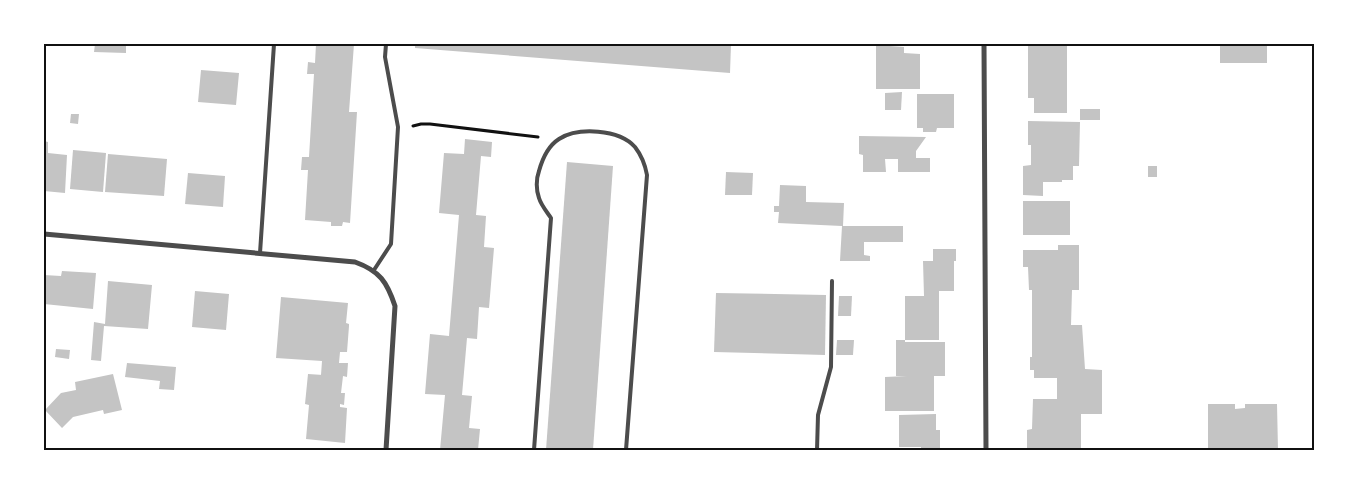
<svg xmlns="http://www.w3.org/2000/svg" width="1358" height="494" font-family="'Sofia Sans Condensed',sans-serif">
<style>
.building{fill:#c4c4c4}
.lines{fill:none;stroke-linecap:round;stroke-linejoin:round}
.path{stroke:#111;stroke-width:3}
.service{stroke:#4c4c4c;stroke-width:4}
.minor{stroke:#4c4c4c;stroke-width:5}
.neatline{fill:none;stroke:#111;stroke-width:2}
</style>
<rect width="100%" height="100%" fill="#fff"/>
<!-- building -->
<g class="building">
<polygon points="95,44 126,44 126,53 94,52"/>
<polygon points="316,44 354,44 349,112 357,112 350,223 343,222 342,226 331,226 331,222 305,220 308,170 301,170 302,157 309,157 314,74 307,74 308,62 315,63"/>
<polygon points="415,44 731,44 730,73 415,48"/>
<rect x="1220" y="44" width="47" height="19"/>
<polygon points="876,45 904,47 904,53 920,54 920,89 876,89"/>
<polygon points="1028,46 1067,46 1067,113 1034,113 1034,98 1028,98"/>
<polygon points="201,70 239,73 236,105 198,102"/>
<polygon points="902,92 901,110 885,110 885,93"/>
<polygon points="917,94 954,94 954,128 937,128 936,132 923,132 923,128 917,128"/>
<rect x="1080" y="109" width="20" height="11"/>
<polygon points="71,114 79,114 78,124 70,123"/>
<polygon points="1028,121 1080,122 1079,166 1073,166 1073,180 1062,180 1062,182 1043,182 1043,196 1023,195 1023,166 1031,165 1031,145 1028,145"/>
<polygon points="859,136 926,137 916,151 916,158 930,158 930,172 898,172 898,159 885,159 886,172 863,172 863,155 859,154"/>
<polygon points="465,139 492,142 491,157 481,156 476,215 486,216 484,247 494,248 489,308 479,307 477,339 467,338 462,395 472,396 469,428 480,429 478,450 440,450 445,395 425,394 430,334 449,336 459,215 439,213 444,153 464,154"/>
<polygon points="44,141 48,142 48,153 67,155 65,193 44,191"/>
<polygon points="73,150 106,153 103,192 70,189"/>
<polygon points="108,154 167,159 164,196 105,192"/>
<polygon points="567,162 613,166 593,450 546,450"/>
<rect x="1148" y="166" width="9" height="11"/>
<polygon points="726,172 753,173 752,195 725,195"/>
<polygon points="188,173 225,176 223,207 185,204"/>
<polygon points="780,185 806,186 806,202 844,203 843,226 903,226 903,242 864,242 864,255 870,256 870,261 840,261 842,226 778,223 779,212 774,212 774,206 779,206"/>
<rect x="1023" y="201" width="47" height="34"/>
<polygon points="1058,245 1079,245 1079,290 1072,290 1071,325 1082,325 1085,369 1102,370 1102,414 1081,414 1081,450 1027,450 1027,430 1032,429 1033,399 1057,399 1057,378 1034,378 1034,370 1030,370 1030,357 1032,357 1032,290 1029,290 1028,267 1023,267 1023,250 1058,250"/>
<polygon points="933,249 956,249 956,261 954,261 954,291 939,291 939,340 905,340 905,296 924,296 923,261 933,261"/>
<polygon points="62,271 96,273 93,309 44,304 44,275 61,276"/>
<polygon points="108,281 152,285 148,329 104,326 101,361 91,360 94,322 105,324"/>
<polygon points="195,291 229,294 226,330 192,327"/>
<polygon points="716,293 826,295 825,355 714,352"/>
<polygon points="839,296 852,296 851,316 838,316"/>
<polygon points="281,297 348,303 346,323 349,324 349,326 347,352 340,352 339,363 348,363 347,377 343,376 341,393 345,393 344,405 340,404 340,407 347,408 345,443 306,439 309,405 305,404 308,374 338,376 321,375 322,361 276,358"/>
<polygon points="837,340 854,340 853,355 836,355"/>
<polygon points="896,340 905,340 905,342 945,342 945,376 934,376 934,411 885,411 885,377 907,376 896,376"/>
<polygon points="56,349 70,350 69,359 55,357"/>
<polygon points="127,363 176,367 174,390 159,389 160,381 125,377"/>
<polygon points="113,374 122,410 104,414 103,410 73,417 62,428 45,410 61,393 76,390 75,382"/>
<polygon points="1208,404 1235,404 1235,409 1245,408 1245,404 1277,404 1278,450 1208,450"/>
<polygon points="936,414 936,430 940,430 940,450 921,450 921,447 899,447 899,415"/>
</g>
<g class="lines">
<!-- path -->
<polyline class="path" points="413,126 421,124 430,124 538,137"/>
<!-- service -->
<g class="service">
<polyline points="260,253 274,44"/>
<polyline points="374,270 391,244 398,127 385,57 386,44"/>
<path d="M534,450L551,218C547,212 541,205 539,198C536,190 536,179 539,171C542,160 548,146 559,139C578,127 619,129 635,147C642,156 645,164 647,175L626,450"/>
<polyline points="817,450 818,415 831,367 832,281"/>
</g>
<!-- minor -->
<g class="minor">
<polyline points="984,44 986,450"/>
<path d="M44,234L355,262C380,271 387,282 395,306L386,450"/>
</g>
</g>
<!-- border -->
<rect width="1358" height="494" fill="none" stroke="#ffffff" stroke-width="90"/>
<rect x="45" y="45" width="1268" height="404" class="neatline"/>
</svg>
